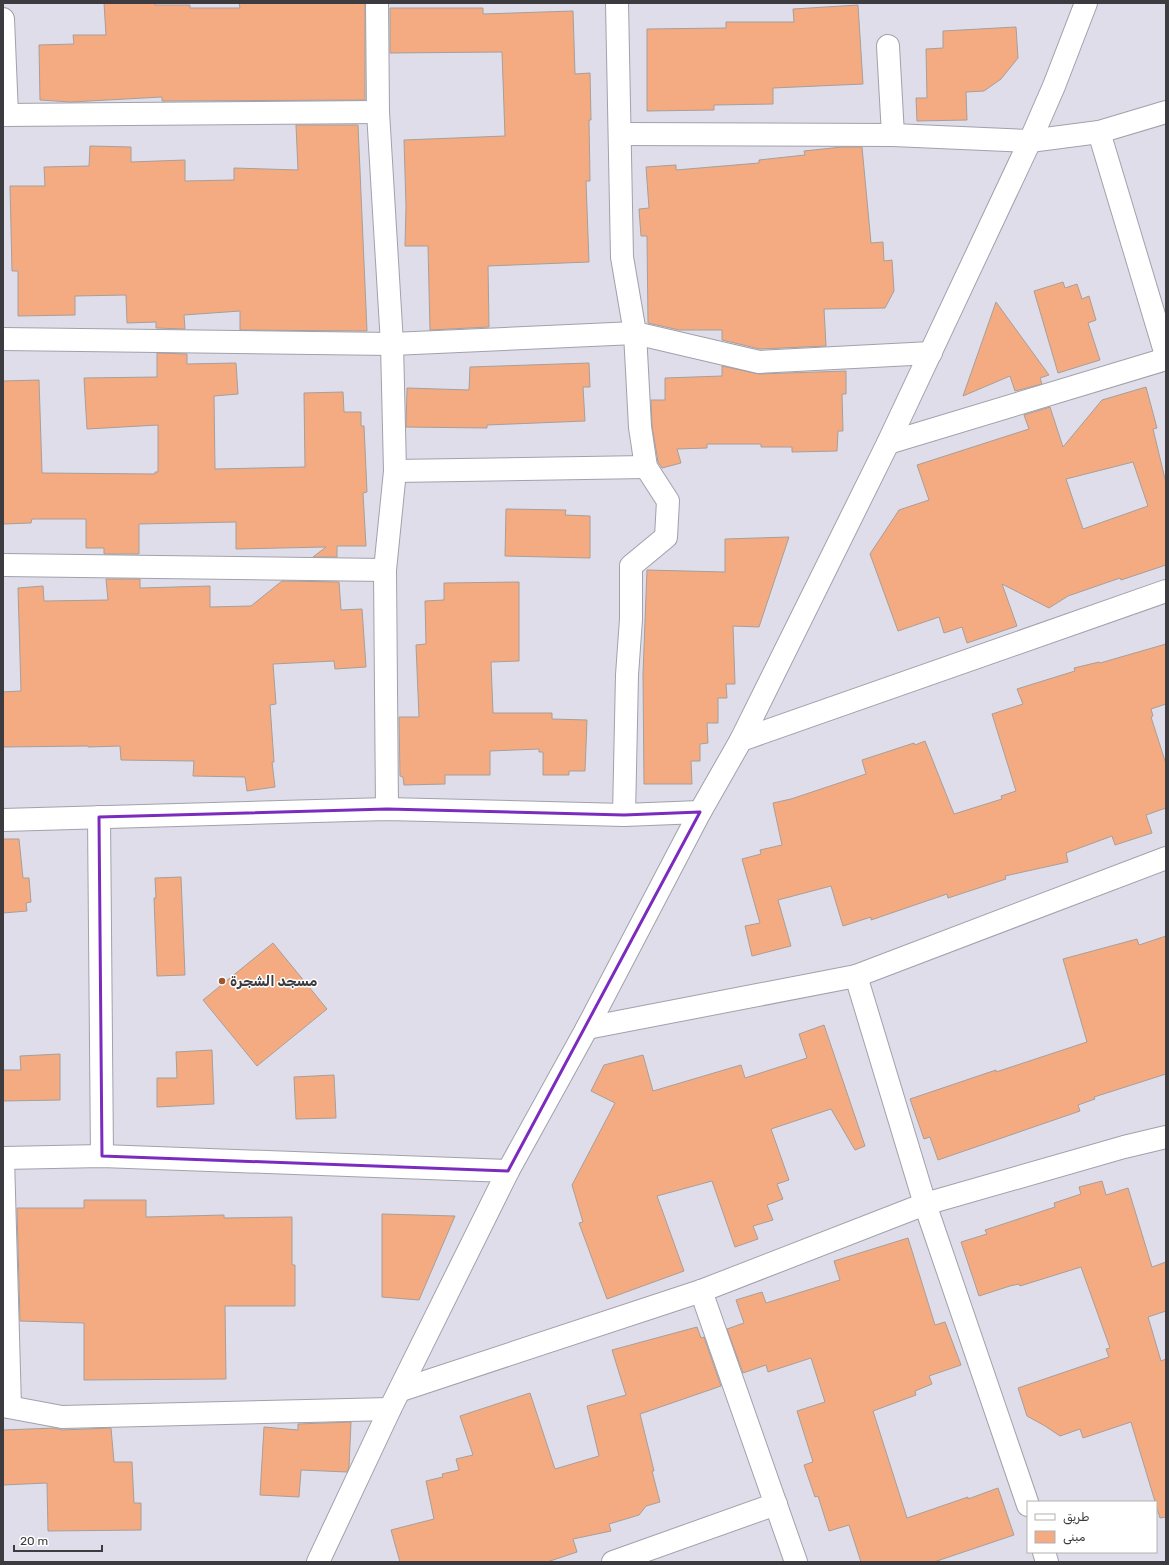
<svg xmlns="http://www.w3.org/2000/svg" width="1169" height="1565" font-family="Rubik,'Noto Sans Arabic',sans-serif">
<style>
.building{fill:#f4ab82;stroke:#a99e98;fill-rule:evenodd}
.lines{fill:none;stroke-linecap:round;stroke-linejoin:round}
.minor-casing{stroke:#a1a1ac;stroke-width:24}
.minor{stroke:#fff;stroke-width:22}
.marked{fill:none;stroke:#7b2cbf;stroke-width:3;stroke-linejoin:round}
.poi-dot{fill:#9d572e;stroke:#fff;stroke-width:1.5}
.labels{text-anchor:middle;stroke-width:3;stroke-linejoin:round;paint-order:stroke}
.poi-label{font-size:14px;font-weight:bold;fill:#3c3c40;stroke:#fff;text-anchor:start}
</style>
<rect width="100%" height="100%" fill="#dedde9"/>
<!-- building -->
<g class="building">
<polygon points="104,3 155,3 155,5 190,5 190,8 240,8 239,3 365,3 365,100 162,101 162,97 71,102 40,100 39,45 74,44 73,35 106,35"/>
<polygon points="858,5 863,84 773,88 773,104 714,105 714,110 647,111 647,29 726,28 726,22 794,22 793,9"/>
<polygon points="390,8 483,8 483,14 573,11 575,74 590,73 591,120 589,120 590,181 586,181 589,262 488,266 489,327 430,330 428,246 405,246 406,206 404,140 505,136 502,52 390,53"/>
<polygon points="1016,27 1018,58 1001,79 984,91 966,92 967,120 917,121 916,98 927,98 926,49 943,48 943,31"/>
<polygon points="296,125 358,125 367,331 240,330 240,311 184,315 185,329 156,328 156,322 127,323 126,295 75,296 75,315 18,316 18,271 12,271 10,186 45,186 44,167 89,166 90,146 131,147 131,162 185,160 185,181 234,180 234,168 298,170"/>
<polygon points="842,147 862,147 871,243 883,242 884,261 892,260 894,291 885,308 824,309 826,346 760,349 722,340 722,330 679,330 648,323 647,236 641,236 639,209 649,208 646,167 676,165 676,170 759,163 759,160 805,155 804,151"/>
<polygon points="1063,282 1065,288 1077,284 1082,299 1089,296 1096,320 1088,323 1100,360 1058,373 1034,291"/>
<polygon points="996,302 1049,375 1040,378 1042,384 1015,391 1010,376 963,396"/>
<polygon points="157,353 187,354 187,364 236,363 238,394 214,396 215,469 305,467 304,393 343,392 344,412 361,412 361,426 364,426 367,492 363,493 366,546 337,546 337,557 313,557 326,547 236,549 236,522 139,524 139,554 104,554 104,548 86,548 86,519 32,519 31,523 3,524 3,381 39,380 42,473 155,474 155,472 158,472 158,425 87,429 84,378 157,377"/>
<polygon points="589,363 590,387 583,387 585,421 487,425 487,428 406,427 407,388 469,390 470,367"/>
<polygon points="722,366 759,374 846,371 846,394 842,394 843,431 838,431 837,451 792,452 792,447 761,447 761,444 707,444 707,448 677,449 681,463 662,468 658,462 652,426 651,400 665,400 665,378 722,376"/>
<path d="M1146,387L1157,428L1153,429L1166,483V565L1121,580L1120,578L1068,596L1049,608L1002,584L1017,626L967,643L962,627L944,633L939,617L898,631L870,554L899,510L929,500L917,465L1029,429L1024,415L1050,407L1063,447L1102,400ZM1133,462L1148,506L1083,529L1066,479Z"/>
<polygon points="506,509 566,510 565,515 590,516 590,558 505,556"/>
<polygon points="789,537 759,627 733,626 735,684 726,684 727,698 718,698 718,723 707,723 708,743 700,744 700,761 691,761 692,784 644,784 643,674 647,570 725,572 725,539"/>
<polygon points="106,579 140,579 140,588 210,586 210,607 251,606 282,581 339,582 341,610 362,609 366,667 335,669 334,661 273,664 276,704 270,705 274,762 272,762 275,787 247,791 245,777 193,776 194,761 121,760 120,746 88,747 88,746 3,747 3,692 21,691 18,588 43,586 44,601 108,600"/>
<polygon points="519,582 519,661 491,662 493,713 552,713 552,719 587,720 585,771 569,771 569,775 543,775 543,752 539,752 539,749 490,751 490,775 445,775 445,784 404,785 403,777 400,776 399,717 419,717 416,645 426,644 425,601 444,600 444,583"/>
<polygon points="1166,644 1166,704 1151,709 1153,716 1151,717 1166,764 1166,808 1146,815 1152,833 1115,845 1112,836 1066,853 1068,862 1005,876 1006,879 948,898 947,894 871,920 871,917 843,926 831,886 778,900 791,946 752,956 745,926 760,923 742,859 761,854 760,850 782,845 773,803 791,799 866,774 862,760 914,743 915,745 925,741 954,814 1002,799 1001,796 1016,791 992,714 1023,704 1017,689 1075,671 1074,668 1099,662 1100,663"/>
<polygon points="3,839 19,839 23,878 29,878 31,902 26,903 27,911 3,913"/>
<polygon points="181,877 185,975 157,976 154,898 156,898 155,878"/>
<polygon points="1166,936 1166,1074 1094,1097 1095,1099 1078,1105 1080,1111 938,1160 930,1137 924,1139 910,1099 996,1070 996,1072 1087,1042 1063,959 1137,939 1139,945"/>
<polygon points="273,943 327,1009 257,1066 203,1000"/>
<polygon points="824,1025 865,1146 855,1150 831,1109 771,1129 789,1180 777,1184 783,1199 767,1205 773,1220 753,1226 758,1239 735,1247 712,1181 657,1196 684,1271 607,1299 579,1223 583,1222 572,1185 615,1103 591,1091 604,1065 643,1055 653,1091 741,1065 745,1078 807,1058 799,1034"/>
<polygon points="212,1050 214,1104 157,1107 157,1078 177,1078 176,1052"/>
<polygon points="60,1054 60,1100 3,1101 3,1070 21,1070 20,1056"/>
<polygon points="334,1075 336,1118 296,1119 294,1077"/>
<polygon points="1102,1181 1106,1195 1128,1188 1152,1267 1166,1262 1166,1311 1148,1317 1161,1361 1166,1359 1166,1517 1160,1518 1131,1422 1083,1438 1080,1429 1060,1436 1045,1426 1027,1416 1018,1388 1109,1357 1106,1349 1110,1348 1081,1267 1020,1286 1019,1284 1010,1286 979,1296 961,1242 987,1234 985,1230 1055,1207 1054,1203 1081,1194 1079,1187"/>
<polygon points="84,1200 146,1200 146,1217 224,1215 224,1218 292,1217 292,1265 295,1265 295,1306 225,1306 226,1379 84,1380 84,1323 20,1321 17,1208 84,1208"/>
<polygon points="382,1214 455,1216 419,1300 382,1297"/>
<polygon points="908,1238 935,1325 945,1322 961,1365 929,1376 932,1384 915,1391 916,1395 873,1411 907,1518 968,1497 968,1499 998,1488 1014,1535 934,1562 861,1562 849,1525 829,1531 818,1496 815,1497 804,1465 813,1462 797,1411 825,1402 811,1358 768,1372 766,1365 743,1373 727,1329 744,1323 736,1300 762,1292 766,1303 840,1280 834,1261"/>
<polygon points="697,1327 701,1338 704,1337 721,1386 640,1414 654,1471 652,1471 660,1502 646,1506 639,1515 609,1524 611,1531 573,1539 577,1552 547,1562 400,1562 391,1530 434,1519 426,1481 443,1477 442,1474 459,1470 456,1459 473,1455 460,1416 530,1393 555,1469 599,1456 587,1406 626,1395 612,1350"/>
<polygon points="351,1422 349,1467 347,1472 301,1470 299,1497 260,1495 264,1427 298,1430 298,1424"/>
<polygon points="55,1428 62,1430 111,1428 114,1462 132,1462 134,1503 141,1503 141,1530 48,1531 47,1483 3,1485 3,1430"/>
</g>
<g class="lines">
<!-- minor casing -->
<g class="minor-casing">
<g id="minor">
<polyline points="377,3 378,112 392,344 395,471 385,570 387,809"/>
<polyline points="617,3 622,257 635,333 640,427 646,467 668,501 666,537 631,566 631,619 627,675 624,815"/>
<polyline points="3,19 7,115"/>
<polyline points="888,46 893,135"/>
<polyline points="3,115 378,112"/>
<polyline points="1099,132 1166,355"/>
<polyline points="620,134 893,135 1030,141 1099,132 1166,112"/>
<polyline points="3,339 392,344 635,333 759,362 931,353"/>
<polyline points="888,443 1166,359"/>
<polyline points="395,471 646,467"/>
<polyline points="3,565 385,570"/>
<polyline points="741,740 1166,591"/>
<polyline points="99,817 102,1156"/>
<polyline points="3,820 387,809 624,815 700,812"/>
<polyline points="856,976 925,1204 1028,1505"/>
<polyline points="587,1028 856,976 1166,858"/>
<polyline points="3,1158 102,1156 508,1171"/>
<polyline points="3,1158 10,1407"/>
<polyline points="701,1291 796,1562"/>
<polyline points="401,1390 701,1291 925,1204 1124,1147 1166,1137"/>
<polyline points="3,1406 62,1417 390,1409"/>
<polyline points="1044,1552 1047,1562"/>
<polyline points="318,1562 390,1409 508,1171 587,1028 700,812 741,740 888,443 1030,141 1054,86 1086,3"/>
<polyline points="613,1562 776,1504"/>
</g>
</g>
<!-- minor -->
<use href="#minor" class="minor"/>
</g>
<!-- marked area -->
<path class="marked" d="M387,809L624,815L700,812L508,1171L102,1156L99,817Z"/>
<!-- markers -->
<circle class="poi-dot" cx="222" cy="981" r="4"/>
<g class="labels">
<!-- poi labels -->
<g class="poi-label">
<text x="230" y="986">مسجد الشجرة</text>
</g>
</g>
<!-- border -->
<rect width="1169" height="1565" fill="none" stroke="#3c3c40" stroke-width="8"/>
<!-- legend -->
<rect x="1027" y="1501" width="130" height="52" fill="#ffffff" stroke="#b1b1b3"/>
<rect x="1035" y="1514" width="20" height="6" fill="#ffffff" stroke="#b1b1b3"/>
<text x="1063" y="1521" font-size="12" fill="#3c3c40">طريق</text>
<rect x="1035" y="1531" width="20" height="12" fill="#f4ab82" stroke="#b1b1b3"/>
<text x="1063" y="1541" font-size="12" fill="#3c3c40">مبنى</text>
<!-- scale -->
<path d="M14 1545v6h88v-6" fill="none" stroke="#3c3c40" stroke-width="2"/>
<text x="20" y="1545" font-size="12" fill="#3c3c40" stroke="#ffffff" stroke-width="3" paint-order="stroke">20 m</text>
</svg>
